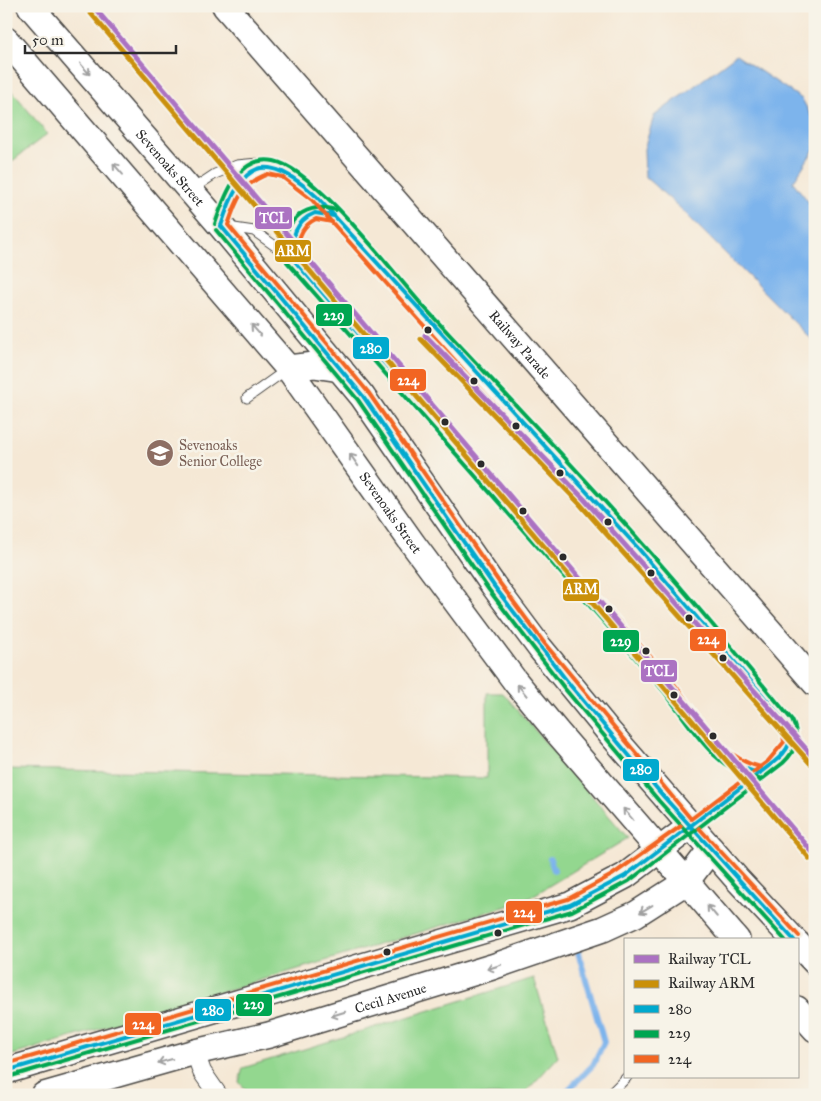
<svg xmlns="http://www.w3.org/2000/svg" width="821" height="1101" font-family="'IM FELL Great Primer',serif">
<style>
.green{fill:#93d78f;stroke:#5f815d}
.water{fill:#7db4ec;stroke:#54708c}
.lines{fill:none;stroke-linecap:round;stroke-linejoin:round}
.stream{stroke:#7db4ec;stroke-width:6}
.lane-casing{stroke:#494744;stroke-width:11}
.street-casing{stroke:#494744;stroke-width:20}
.secondary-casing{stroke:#494744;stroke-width:28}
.lane{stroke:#fff;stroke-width:9}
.street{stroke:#fff;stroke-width:18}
.secondary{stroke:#fff;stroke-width:25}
.bus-1-casing{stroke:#f7f3e8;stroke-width:8}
.bus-2-casing{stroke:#f7f3e8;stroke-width:8}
.bus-3-casing{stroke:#f7f3e8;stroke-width:8}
.bus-1{stroke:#00a9ce;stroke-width:4}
.bus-2{stroke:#00a651;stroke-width:4}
.bus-3{stroke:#f26522;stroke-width:4}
.rail-1-casing{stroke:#f7f3e8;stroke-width:9}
.rail-2-casing{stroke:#f7f3e8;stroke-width:9}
.rail-1{stroke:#ab72c2;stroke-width:5}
.rail-2{stroke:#ca9009;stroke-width:5}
.oneway{stroke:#a0a0a0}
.bus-dot{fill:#2b2b2b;stroke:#f7f3e8;stroke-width:2}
.labels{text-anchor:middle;stroke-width:5;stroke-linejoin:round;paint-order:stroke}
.street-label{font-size:14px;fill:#2b2b2b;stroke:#f7f3e8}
.education-label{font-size:14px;fill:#785e54;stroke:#f7f3e8;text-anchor:start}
.line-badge{stroke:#f7f3e8;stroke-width:2}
.badge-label{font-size:14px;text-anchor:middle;font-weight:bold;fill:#fff}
</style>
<rect width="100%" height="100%" fill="#f7f3e8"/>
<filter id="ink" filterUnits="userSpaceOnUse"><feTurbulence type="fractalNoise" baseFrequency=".02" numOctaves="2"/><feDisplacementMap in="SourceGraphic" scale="10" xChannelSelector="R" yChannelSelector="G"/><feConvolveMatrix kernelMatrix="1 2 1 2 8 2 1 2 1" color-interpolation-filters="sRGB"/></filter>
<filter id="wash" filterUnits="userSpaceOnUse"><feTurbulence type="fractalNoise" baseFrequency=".0096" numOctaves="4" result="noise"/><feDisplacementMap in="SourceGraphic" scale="20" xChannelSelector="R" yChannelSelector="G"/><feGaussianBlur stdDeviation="1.12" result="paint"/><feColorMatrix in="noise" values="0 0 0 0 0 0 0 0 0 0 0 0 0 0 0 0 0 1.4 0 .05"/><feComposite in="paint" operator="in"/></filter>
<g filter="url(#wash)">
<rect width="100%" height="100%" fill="#f5e8d5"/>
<!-- green -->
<g class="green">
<polygon points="6,83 47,134 6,166"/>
<polygon points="487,693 503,693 628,838 524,901 6,1057 6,769 487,778"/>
<polygon points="534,978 558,1057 523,1095 251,1095 239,1082 243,1068"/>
</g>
<!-- water -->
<polygon class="water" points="736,55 802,99 815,123 815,148 793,182 815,210 815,343 679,207 645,177 644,149 654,116"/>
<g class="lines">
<!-- stream -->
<g class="stream">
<polyline points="550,859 554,870"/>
<polyline points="563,1095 593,1065 604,1042 576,945"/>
</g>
</g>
</g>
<g filter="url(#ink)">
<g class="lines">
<!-- lane casing -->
<g class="lane-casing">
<g id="lane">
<path d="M270,168C235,174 231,196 221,226L254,231L292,258C418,401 545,544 669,688C691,714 723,773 760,773"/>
<polyline points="191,190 215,174 237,165 258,163 282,170 316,195 481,380 617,523 787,724 791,734 787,751 692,826"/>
<path d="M292,258C288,233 303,201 333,215"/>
<polyline points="247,398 286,370"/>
<polyline points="609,1095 627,1077"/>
</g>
</g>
<!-- street casing -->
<g class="street-casing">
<polyline id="street" points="195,1052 202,1072 218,1095"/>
</g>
<!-- secondary casing -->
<g class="secondary-casing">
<g id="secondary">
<path id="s1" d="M30,6L221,226L362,396L493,585L540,648L609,732L737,879L794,940"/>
<path id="s2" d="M225,6L815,683"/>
<path id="s3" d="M6,40L288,368L413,544L515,681L557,732L737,940"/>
<polyline points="288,368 314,365 340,369"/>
<polyline points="797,943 815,962"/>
<polyline points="797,1009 815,1029"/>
<polyline points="6,1071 570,905 625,876 691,826"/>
<path id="s4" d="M44,1095L195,1052L269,1035L492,967L603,929L636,914L686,882L711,849"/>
</g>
</g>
<!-- lane -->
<use href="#lane" class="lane"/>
<!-- street -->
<use href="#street" class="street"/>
<!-- secondary -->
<use href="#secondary" class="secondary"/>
<!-- bus-1 casing -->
<g class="bus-1-casing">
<g id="bus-1">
<path d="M334,216L315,213C295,221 291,238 292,258L622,634C638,652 655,670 670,689C696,721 717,765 760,773"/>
<polyline points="221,226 363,396 494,586 570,685 664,797 794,940"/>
<path d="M6,1071L570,905L625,876L774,762C788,751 794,741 787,724L638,548L317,197C264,149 242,161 221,226"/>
</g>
</g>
<!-- bus-2 casing -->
<g class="bus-2-casing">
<g id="bus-2">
<path d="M336,210C301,199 276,229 287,262L618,638C634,657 650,675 665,693C692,727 714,771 759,779"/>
<polyline points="216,230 358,400 489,590 565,689 659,801 785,940"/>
<path d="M8,1077L572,911L629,881L783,763C797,750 800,737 792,720C742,660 693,600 641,542C571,462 497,386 424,307C394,274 315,169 274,161C238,154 224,198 215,224"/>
</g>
</g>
<!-- bus-3 casing -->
<g class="bus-3-casing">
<g id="bus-3">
<path d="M268,174L282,177L312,200L476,384L612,527L782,727L784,742L768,761L691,819L545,644L499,582L368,392L228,225C236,201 242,183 268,174Z"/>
<path d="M332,222L316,219C301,226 297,240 298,255L627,630C643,648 659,666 675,685C699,715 720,759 761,767"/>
<polyline points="699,828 799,936"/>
<polyline points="6,1064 568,899 612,875 681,826"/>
</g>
</g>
<!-- bus-1 -->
<use href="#bus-1" class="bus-1"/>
<!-- bus-2 -->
<use href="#bus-2" class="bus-2"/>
<!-- bus-3 -->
<use href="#bus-3" class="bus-3"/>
<!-- rail-1 casing -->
<g class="rail-1-casing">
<g id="rail-1">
<polyline points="93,6 815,855"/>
<polyline points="425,335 584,499 815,759"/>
</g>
</g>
<!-- rail-2 casing -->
<g class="rail-2-casing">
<g id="rail-2">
<polyline points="88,10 810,859"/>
<polyline points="421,339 579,503 810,763"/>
</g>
</g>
<!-- rail-1 -->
<use href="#rail-1" class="rail-1"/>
<!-- rail-2 -->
<use href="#rail-2" class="rail-2"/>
</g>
<!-- one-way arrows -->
<defs><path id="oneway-shaft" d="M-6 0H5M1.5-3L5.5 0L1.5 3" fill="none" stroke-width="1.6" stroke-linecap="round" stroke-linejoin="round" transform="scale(1.25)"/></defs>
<g class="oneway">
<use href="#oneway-shaft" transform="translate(85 69) rotate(49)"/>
<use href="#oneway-shaft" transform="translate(118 169) rotate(-131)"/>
<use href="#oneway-shaft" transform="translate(256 330) rotate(-131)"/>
<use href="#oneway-shaft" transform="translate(354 460) rotate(-125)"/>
<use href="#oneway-shaft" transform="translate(522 690) rotate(-129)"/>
<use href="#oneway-shaft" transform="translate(628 814) rotate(-131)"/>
<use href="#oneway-shaft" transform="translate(646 909) rotate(149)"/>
<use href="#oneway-shaft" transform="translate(712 911) rotate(-130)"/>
<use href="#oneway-shaft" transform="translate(494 967) rotate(162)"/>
<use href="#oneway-shaft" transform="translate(338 1014) rotate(163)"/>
<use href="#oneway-shaft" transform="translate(165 1061) rotate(165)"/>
</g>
</g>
<!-- icons -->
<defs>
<g id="school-disc" transform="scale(1.4375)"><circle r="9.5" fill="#8d6e63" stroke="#f7f3e8"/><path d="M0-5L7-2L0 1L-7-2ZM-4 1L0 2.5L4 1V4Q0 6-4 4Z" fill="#fff"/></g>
</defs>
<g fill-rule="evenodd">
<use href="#school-disc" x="160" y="453"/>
</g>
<!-- markers -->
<g class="bus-dot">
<circle cx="428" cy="330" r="4.5"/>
<circle cx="474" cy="381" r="4.5"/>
<circle cx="445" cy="422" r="4.5"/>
<circle cx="516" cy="426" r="4.5"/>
<circle cx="481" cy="464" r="4.5"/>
<circle cx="560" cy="473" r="4.5"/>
<circle cx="523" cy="511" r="4.5"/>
<circle cx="608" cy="522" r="4.5"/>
<circle cx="563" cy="557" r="4.5"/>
<circle cx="651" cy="573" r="4.5"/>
<circle cx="609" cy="609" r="4.5"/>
<circle cx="689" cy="618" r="4.5"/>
<circle cx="646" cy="651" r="4.5"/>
<circle cx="723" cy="658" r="4.5"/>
<circle cx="674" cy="695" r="4.5"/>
<circle cx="713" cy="736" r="4.5"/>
<circle cx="498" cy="933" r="4.5"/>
<circle cx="387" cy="952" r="4.5"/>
</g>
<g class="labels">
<!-- street labels -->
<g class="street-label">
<text dy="5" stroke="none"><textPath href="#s1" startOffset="214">Sevenoaks Street</textPath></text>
<text dy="5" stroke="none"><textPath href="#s2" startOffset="449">Railway Parade</textPath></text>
<text dy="5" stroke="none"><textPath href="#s3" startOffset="610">Sevenoaks Street</textPath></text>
<text dy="5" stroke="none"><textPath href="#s4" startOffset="360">Cecil Avenue</textPath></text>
</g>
<!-- education labels -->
<g class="education-label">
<text x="179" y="450">Sevenoaks<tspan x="179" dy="16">Senior College</tspan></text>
</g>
</g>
<g class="line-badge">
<rect x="254" y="206" width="39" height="24" rx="5" fill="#ab72c2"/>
<rect x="274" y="239" width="38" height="24" rx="5" fill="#ca9009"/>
<rect x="315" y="303" width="38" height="24" rx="5" fill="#00a651"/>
<rect x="352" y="336" width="38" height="24" rx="5" fill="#00a9ce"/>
<rect x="389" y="368" width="38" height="24" rx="5" fill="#f26522"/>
<rect x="562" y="578" width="38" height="24" rx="5" fill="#ca9009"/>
<rect x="689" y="628" width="38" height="24" rx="5" fill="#f26522"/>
<rect x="602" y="629" width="38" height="24" rx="5" fill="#00a651"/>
<rect x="640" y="659" width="38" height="24" rx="5" fill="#ab72c2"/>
<rect x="622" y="758" width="38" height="24" rx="5" fill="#00a9ce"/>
<rect x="505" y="900" width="38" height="24" rx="5" fill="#f26522"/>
<rect x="235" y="993" width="38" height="24" rx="5" fill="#00a651"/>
<rect x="194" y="998" width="38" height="24" rx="5" fill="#00a9ce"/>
<rect x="124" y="1012" width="38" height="24" rx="5" fill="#f26522"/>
</g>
<g class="badge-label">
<text x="274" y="223">TCL</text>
<text x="293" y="256">ARM</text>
<text x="334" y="320">229</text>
<text x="371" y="353">280</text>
<text x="408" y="385">224</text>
<text x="581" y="594">ARM</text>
<text x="708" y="644">224</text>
<text x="621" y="646">229</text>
<text x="659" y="676">TCL</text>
<text x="641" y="774">280</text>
<text x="524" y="917">224</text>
<text x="254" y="1009">229</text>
<text x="213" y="1015">280</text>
<text x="143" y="1029">224</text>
</g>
<!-- margin -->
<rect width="821" height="1101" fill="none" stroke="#f7f3e8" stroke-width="25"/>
<!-- legend -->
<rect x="624" y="938" width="175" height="140" fill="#f7f3e8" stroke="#a5a39c"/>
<rect x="634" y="955" width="25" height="8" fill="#ab72c2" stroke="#a5a39c"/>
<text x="668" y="964" font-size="15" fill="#2b2b2b">Railway TCL</text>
<rect x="634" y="980" width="25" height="8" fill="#ca9009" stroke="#a5a39c"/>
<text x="668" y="988" font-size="15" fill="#2b2b2b">Railway ARM</text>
<rect x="634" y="1005" width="25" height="8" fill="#00a9ce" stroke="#a5a39c"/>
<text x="668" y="1014" font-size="15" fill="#2b2b2b">280</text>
<rect x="634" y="1030" width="25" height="8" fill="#00a651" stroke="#a5a39c"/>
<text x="668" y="1038" font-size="15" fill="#2b2b2b">229</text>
<rect x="634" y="1055" width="25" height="8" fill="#f26522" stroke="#a5a39c"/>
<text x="668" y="1064" font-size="15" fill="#2b2b2b">224</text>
<!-- scale -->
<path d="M25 45v8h151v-8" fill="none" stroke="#2b2b2b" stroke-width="2.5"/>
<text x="32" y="45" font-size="15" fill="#2b2b2b" stroke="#f7f3e8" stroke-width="4" paint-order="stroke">50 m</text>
</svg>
